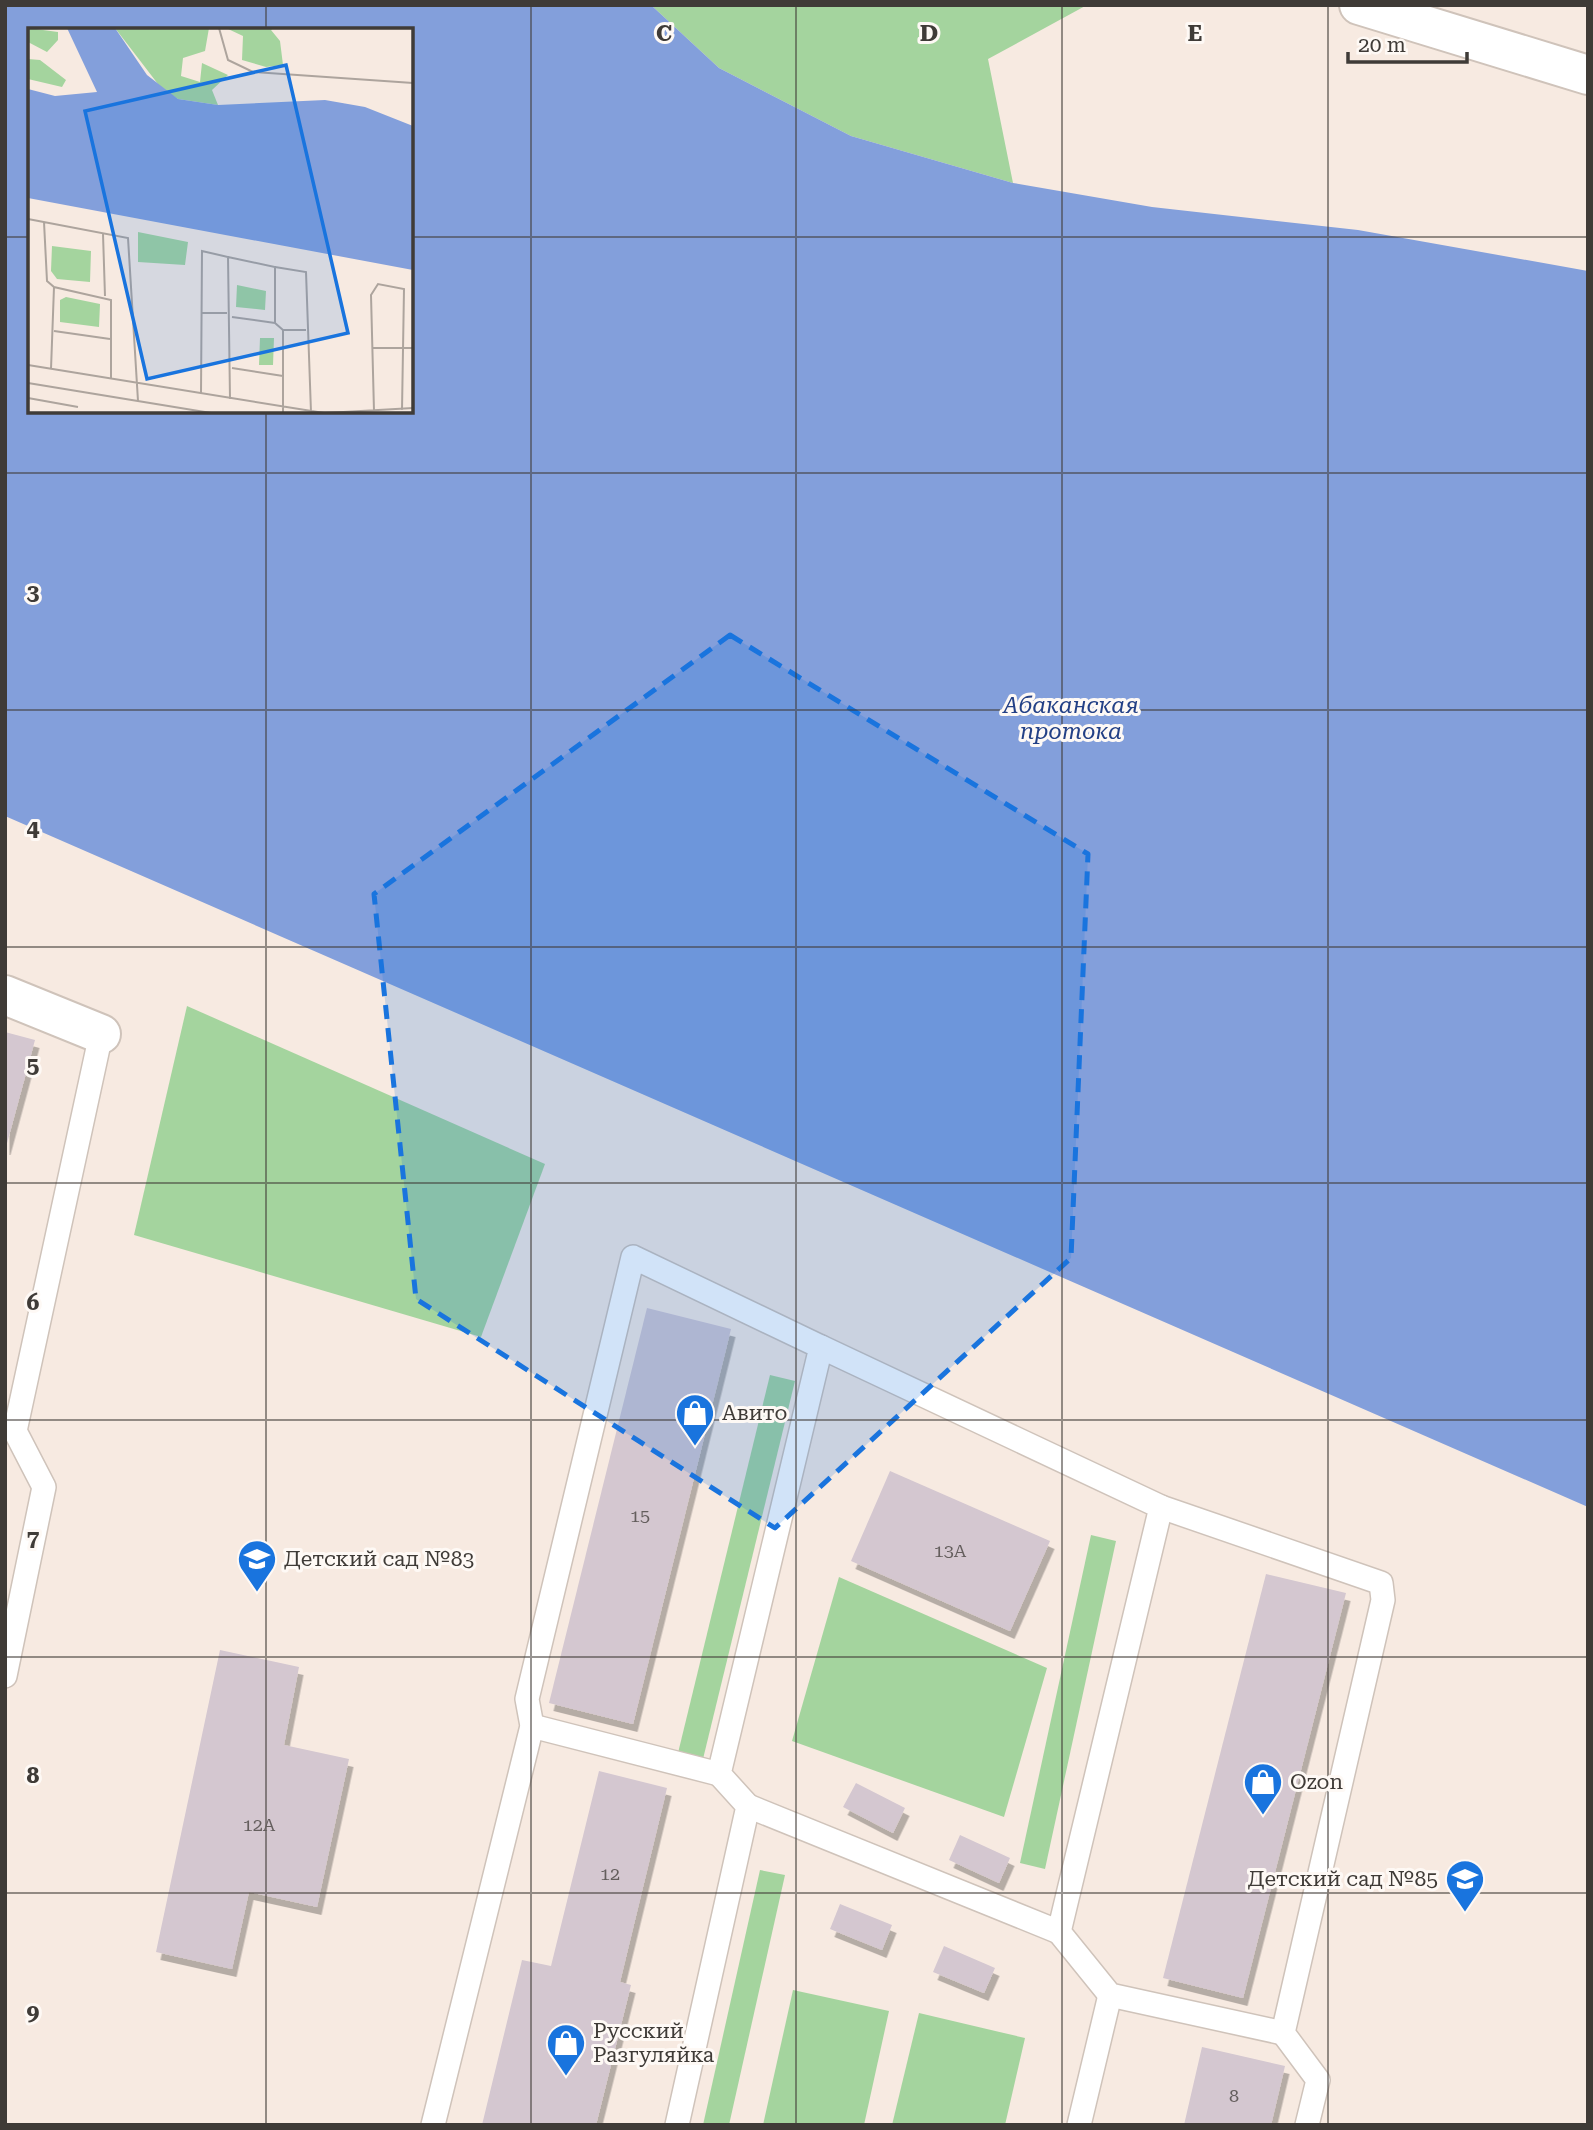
<svg xmlns="http://www.w3.org/2000/svg" width="1593" height="2130" font-family="'Roboto Serif',serif">
<style>
.green{fill:#a4d49e}
.water{fill:#839fdb;fill-rule:evenodd}
.building{fill:#d4c7d0;filter:url(#shadow)}
.lines{fill:none;stroke-linecap:round;stroke-linejoin:round}
.lane-casing{stroke:#cfc3ba;stroke-width:26}
.street-casing{stroke:#cfc3ba;stroke-width:42}
.secondary-casing{stroke:#cfc3ba;stroke-width:42}
.lane{stroke:#fff;stroke-width:23}
.street{stroke:#fff;stroke-width:38}
.secondary{stroke:#fff;stroke-width:38}
.marked{fill:#1974de;fill-opacity:0.2;stroke:#1974de;stroke-width:5;stroke-dasharray:14 9;stroke-linejoin:round}
.grid{fill:none;stroke:#3f3b37;stroke-width:2;stroke-opacity:0.55}
.labels{text-anchor:middle;stroke-width:6;stroke-linejoin:round;paint-order:stroke}
.number-label{font-size:18px;fill:#645e5d}
.poi-label{font-size:21px;fill:#3f3b37;stroke:#fef9f5;text-anchor:start}
.water-label{font-size:23px;font-style:italic;fill:#234086;stroke:#fef9f5}
.inset-road{fill:none;stroke:#ada49d;stroke-width:2}
.view{fill:#1974de;fill-opacity:0.15;stroke:#1974de;stroke-width:3.5}
.inset-edge{fill:none;stroke:#3f3b37;stroke-width:3.5}
.grid-label{font-size:23px;text-anchor:middle;font-weight:bold;fill:#3f3b37;stroke:#fef9f5;stroke-width:6;stroke-linejoin:round;paint-order:stroke}
</style>
<defs>
<filter id="shadow"><feDropShadow dx="4.5" dy="8" stdDeviation="0" flood-color="#0004"/></filter>
</defs>
<rect width="100%" height="100%" fill="#f7eae1"/>
<!-- green -->
<g class="green">
<polygon points="651,5 1087,5 988,59 1013,183 851,136 719,68"/>
<polygon points="187,1006 545,1164 481,1337 134,1235"/>
<polygon points="770,1375 795,1381 703,1759 678,1753"/>
<polygon points="1091,1535 1116,1541 1045,1869 1020,1863"/>
<polygon points="839,1577 1047,1668 1004,1817 792,1741"/>
<polygon points="760,1870 785,1875 729,2125 703,2125"/>
<polygon points="793,1990 889,2011 864,2125 763,2125"/>
<polygon points="919,2013 1025,2038 1005,2125 892,2125"/>
</g>
<!-- water -->
<path class="water" d="M5,5H651L719,68L851,136L1013,183L1152,207L1358,230L1588,271V1507L5,816ZM30,30H411V411H30Z"/>
<!-- building -->
<g class="building">
<polygon points="5,1032 35,1040 6,1147 5,1147"/>
<polygon points="647,1308 731,1329 633,1724 549,1703"/>
<polygon points="890,1471 1050,1541 1010,1631 851,1561"/>
<polygon points="1266,1574 1346,1593 1243,1998 1163,1978"/>
<polygon points="220,1650 299,1667 284,1745 349,1759 317,1907 249,1892 232,1969 156,1952"/>
<polygon points="599,1771 667,1788 620,1982 631,1985 596,2125 482,2125 522,1960 551,1966"/>
<polygon points="856,1783 905,1808 893,1833 843,1807"/>
<polygon points="960,1835 1010,1858 999,1883 949,1860"/>
<polygon points="840,1904 892,1925 882,1950 830,1929"/>
<polygon points="944,1946 995,1968 984,1993 933,1972"/>
<polygon points="1202,2047 1285,2066 1271,2125 1184,2125"/>
</g>
<g class="lines">
<!-- lane casing -->
<g class="lane-casing">
<g id="lane">
<polyline points="821,1347 1161,1507 1059,1932 1110,1995 1283,2033"/>
<polyline points="1161,1507 1381,1583 1383,1600 1283,2033 1318,2080 1307,2125"/>
<polyline points="5,1676 44,1487 15,1431 101,1034"/>
<polyline points="532,1726 719,1774"/>
<polyline points="748,1806 1059,1932"/>
<polyline points="433,2125 532,1726 527,1699 633,1257 821,1347 719,1774 748,1806 677,2125"/>
<polyline points="1079,2125 1110,1995"/>
</g>
</g>
<!-- street casing -->
<g class="street-casing">
<polyline id="street" points="5,995 101,1034"/>
</g>
<!-- secondary casing -->
<g class="secondary-casing">
<polyline id="secondary" points="1359,5 1588,75"/>
</g>
<!-- lane -->
<use href="#lane" class="lane"/>
<!-- street -->
<use href="#street" class="street"/>
<!-- secondary -->
<use href="#secondary" class="secondary"/>
</g>
<!-- marked area -->
<path class="marked" d="M730,635L1088,854L1071,1258L775,1528L416,1299L374,894Z"/>
<!-- grid -->
<path class="grid" d="M266,5V30M531,5V2125M796,5V2125M1062,5V2125M1328,5V2125M5,237H30M411,237H1588M266,411V2125M5,473H1588M5,710H1588M5,947H1588M5,1183H1588M5,1420H1588M5,1657H1588M5,1893H1588"/>
<!-- icons -->
<defs>
<g id="shop-pin" transform="scale(2.0125)"><path d="M0 17L-7.5 6A9.5 9.5 0 1 1 7.5 6Z" fill="#1974de" stroke="#fef9f5"/><path d="M-5-2.5h2.3a2.7 3.5 0 0 1 5.4 0H5L5.5 6h-11ZM-1.5-2.5h3a1.5 2.3 0 0 0-3 0Z" fill="#fff"/></g>
<g id="school-pin" transform="scale(2.0125)"><path d="M0 17L-7.5 6A9.5 9.5 0 1 1 7.5 6Z" fill="#1974de" stroke="#fef9f5"/><path d="M0-5L7-2L0 1L-7-2ZM-4 1L0 2.5L4 1V4Q0 6-4 4Z" fill="#fff"/></g>
</defs>
<g fill-rule="evenodd">
<use href="#shop-pin" x="695" y="1413"/>
<use href="#school-pin" x="257" y="1559"/>
<use href="#shop-pin" x="1263" y="1782"/>
<use href="#school-pin" x="1465" y="1879"/>
<use href="#shop-pin" x="566" y="2043"/>
</g>
<g class="labels">
<!-- number labels -->
<g class="number-label">
<text x="640" y="1522">15</text>
<text x="950" y="1557">13А</text>
<text x="259" y="1831">12А</text>
<text x="610" y="1880">12</text>
<text x="1234" y="2102">8</text>
</g>
<!-- poi labels -->
<g class="poi-label">
<text x="722" y="1420">Авито</text>
<text x="284" y="1566">Детский сад №83</text>
<text x="1290" y="1789">Ozon</text>
<text x="1438" y="1886" text-anchor="end">Детский сад №85</text>
<text x="593" y="2038">Русский<tspan x="593" dy="24">Разгуляйка</tspan></text>
</g>
<!-- water labels -->
<g class="water-label">
<text x="1071" y="713">Абаканская<tspan x="1071" dy="26">протока</tspan></text>
</g>
</g>
<!-- overview -->
<g transform="translate(28 28)">
<rect width="385" height="385" fill="#f7eae1"/>
<path d="M0,0L30,4V12L19,24L0,14ZM87,0H181L177,23L155,30L153,48L172,54L174,35L200,47L184,62L190,77L150,71L133,60ZM198,0H246L243,2L252,13L255,37L238,39L214,32L215,8ZM0,31L12,32L38,52L34,59L0,51ZM110,204L160,214L157,237L110,234ZM24,218L63,223L62,254L29,251L23,243ZM209,257L238,263L237,282L208,279ZM38,269L72,276L71,299L32,294V272ZM232,310H246L245,337H231Z" fill="#a4d49e"/>
<path d="M39,0H87L119,47L150,71L190,77L297,72L337,79L385,98V242L0,170V61L27,68L69,64Z" fill="#839fdb"/>
<path class="inset-road" d="M191,0L200,32L225,44L385,55M0,191L100,210L110,373M16,194L19,253L26,259L83,272V351M75,206L77,268M200,229L247,239V295L255,302H278M247,239L278,244L283,384M174,285H199M204,289L247,295M255,302V384M26,303L82,311M345,320H385M0,337L296,385M204,340L255,348M23,341L26,259M0,355L183,385M173,366L174,223L200,229L202,371M0,370L50,379M346,383L343,267L350,256L376,261L374,382M298,385L385,380"/>
<path class="view" d="M258,37L320,305L119,351L57,83Z"/>
<rect width="385" height="385" class="inset-edge"/>
</g>
<g class="grid-label">
<text x="664" y="41">C</text>
<text x="929" y="41">D</text>
<text x="1195" y="41">E</text>
<text x="33" y="600">3</text>
<text x="33" y="836">4</text>
<text x="33" y="1073">5</text>
<text x="33" y="1310">6</text>
<text x="33" y="1546">7</text>
<text x="33" y="1783">8</text>
<text x="33" y="2020">9</text>
</g>
<!-- border -->
<rect width="1593" height="2130" fill="none" stroke="#3f3b37" stroke-width="14"/>
<!-- scale -->
<path d="M1348 52v10h119v-10" fill="none" stroke="#3f3b37" stroke-width="3.5"/>
<text x="1358" y="52" font-size="21" fill="#3f3b37" stroke="#fef9f5" stroke-width="5" paint-order="stroke">20 m</text>
</svg>
